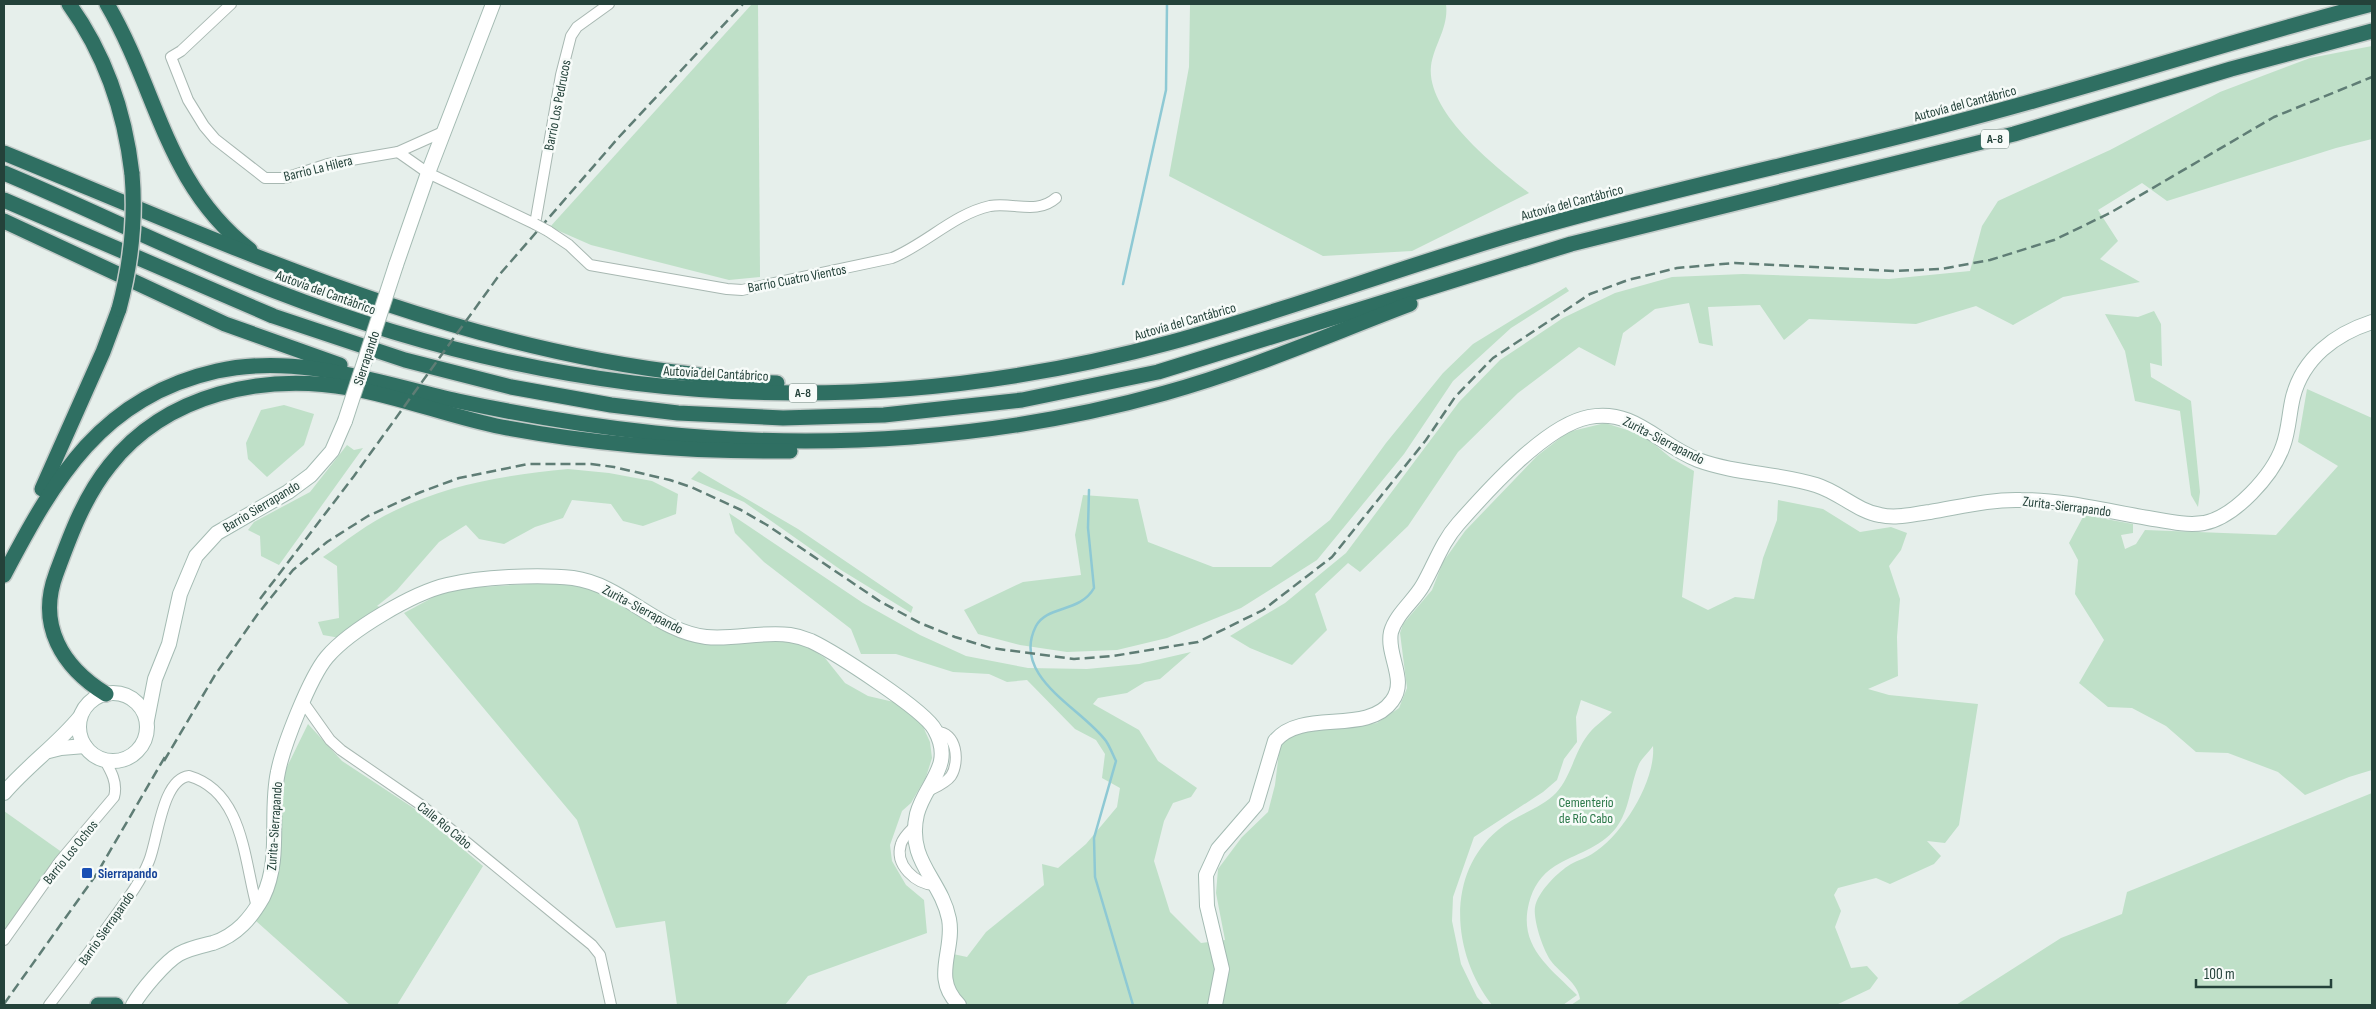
<svg xmlns="http://www.w3.org/2000/svg" width="2376" height="1009" font-family="'Sofia Sans Condensed',sans-serif">
<style>
.green{fill:#bfe0c8}
.lines{fill:none;stroke-linecap:round;stroke-linejoin:round}
.stream{stroke:#8ec9d4;stroke-width:2.5}
.street-casing{stroke:#a8b8b2;stroke-width:12}
.secondary-casing{stroke:#a4bbb3;stroke-width:16}
.highway-casing{stroke:#c2cac8;stroke-width:18}
.street{stroke:#fff;stroke-width:10}
.secondary{stroke:#fff;stroke-width:14}
.highway{stroke:#2f6f62;stroke-width:15}
.rail{stroke:#5f7d75;stroke-width:2.5;stroke-dasharray:10 5;stroke-linecap:butt}
.street-bridge-casing{stroke:#a8b8b2;stroke-width:12;stroke-linecap:butt}
.secondary-bridge-casing{stroke:#a4bbb3;stroke-width:16;stroke-linecap:butt}
.highway-bridge-casing{stroke:#c2cac8;stroke-width:18;stroke-linecap:butt}
.street-bridge{stroke:#fff;stroke-width:10}
.secondary-bridge{stroke:#fff;stroke-width:14}
.highway-bridge{stroke:#2f6f62;stroke-width:15}
.transit-dot{fill:#1a4fb4;stroke:#f7fbf9;stroke-width:2}
.labels{text-anchor:middle;stroke-width:5;stroke-linejoin:round;paint-order:stroke}
.shield{fill:#f7fbf9;stroke:#637a73;stroke-width:1}
.shield-label{font-size:12px;font-weight:bold;fill:#24423a}
.street-label{font-size:14px;fill:#24423a;stroke:#f7fbf9}
.park-label{font-size:14px;fill:#2d7a4b;stroke:#f7fbf9}
.transit-label{font-size:14px;font-weight:bold;fill:#164399;stroke:#f7fbf9;text-anchor:start}
</style>
<rect width="100%" height="100%" fill="#e6efeb"/>
<!-- green -->
<g class="green">
<polygon points="752,4 758,4 760,277 729,280 591,245 550,227"/>
<path d="M1190,4H1446C1449,28 1434,44 1431,66C1426,113 1496,167 1529,193L1412,251L1323,256L1169,176L1189,67Z"/>
<polygon points="2372,46 2372,139 2336,148 2167,201 2142,183 2098,210 2118,241 2100,259 2140,282 2063,297 2013,325 1976,306 1916,324 1809,319 1784,340 1760,305 1708,307 1713,346 1699,343 1689,303 1655,309 1623,333 1615,366 1579,347 1518,393 1458,452 1408,526 1360,572 1348,563 1315,594 1327,630 1292,665 1250,648 1230,636 1285,603 1346,553 1459,402 1500,360 1563,318 1615,293 1672,277 1743,274 1889,279 1970,271 1982,226 1998,201 2110,150 2220,92 2310,58"/>
<polygon points="1566,287 1569,291 1511,328 1453,381 1404,454 1317,560 1241,608 1167,638 1117,650 1067,652 1020,645 978,634 964,610 1023,582 1081,575 1075,535 1083,495 1138,499 1148,542 1213,567 1271,567 1330,520 1386,443 1443,373 1473,344"/>
<polygon points="2154,311 2161,324 2162,366 2150,363 2151,377 2191,401 2200,492 2198,507 2191,495 2180,411 2135,401 2125,351 2105,314 2138,317"/>
<polygon points="2307,389 2372,418 2372,770 2349,777 2305,795 2278,772 2228,753 2196,752 2166,726 2132,708 2108,707 2079,683 2104,640 2075,594 2078,560 2069,543 2084,515 2133,524 2133,533 2121,535 2125,549 2136,544 2145,530 2276,535 2338,466 2298,442"/>
<polygon points="284,405 314,414 304,445 267,477 248,459 246,443 261,410"/>
<path d="M1605,423L1643,435L1671,458L1694,471L1682,597L1708,610L1735,597L1754,599L1763,558L1777,520L1778,500L1823,509L1860,532L1891,527L1907,533L1901,550L1889,566L1900,599L1897,637L1898,676L1868,689L1889,695L1978,704L1959,825L1945,843L1927,841L1941,856L1934,864L1890,884L1876,878L1838,888L1834,895L1841,911L1835,927L1851,968L1867,966L1878,978L1870,989L1836,1005H1571L1580,999C1578,983 1560,973 1551,961C1543,950 1533,920 1535,907C1538,892 1556,874 1568,866C1575,861 1584,859 1592,854C1622,836 1656,781 1653,746C1649,752 1642,758 1639,764C1630,785 1630,810 1616,828C1599,849 1576,853 1555,866C1541,875 1533,887 1529,903C1518,946 1549,967 1577,995L1563,1005H1492C1452,954 1445,874 1498,830C1516,815 1540,809 1556,793C1571,777 1574,753 1587,736C1593,727 1604,720 1612,712L1581,700L1576,717L1577,742L1564,759L1557,780L1543,792L1474,837L1453,897L1452,921L1461,964L1477,997L1484,1005H954L956,992L949,969L953,954L967,957L986,932L1044,885L1042,864L1058,868L1086,844L1117,807L1120,788L1102,778L1105,754L1096,740L1075,729L1027,680L1007,682L989,674L953,672L896,654H861L851,629L764,562L735,533L729,513L863,603L920,635L966,656L1028,668L1087,669L1139,664L1191,652L1160,679L1145,682L1127,693L1098,698L1093,704L1139,730L1158,761L1197,788L1191,797L1173,803L1164,821L1154,861L1170,912L1201,943L1225,940L1216,893L1218,869L1242,837L1268,812L1275,785L1280,744L1298,733L1377,723L1399,708L1407,688L1400,633L1403,624L1432,590L1443,562L1465,531L1537,456L1568,432Z"/>
<polygon points="347,445 354,450 363,448 279,565 261,556 260,536 248,530 254,522 310,492"/>
<path d="M568,469L609,473L652,481L678,494L676,514L643,526L623,521L611,504L572,500L563,518L535,527L504,544L479,539L466,525L439,542L397,590L377,606L386,609L340,638L323,635L318,622L339,618L337,566L323,557C346,541 368,523 394,511C449,484 507,475 568,469Z"/>
<polygon points="699,471 798,529 913,607 911,613 841,570 744,502 691,479"/>
<polygon points="561,582 595,590 683,639 705,643 785,641 808,647 825,658 845,683 868,696 898,703 921,722 930,742 932,758 926,777 911,803 902,811 890,845 892,861 906,885 924,900 927,933 808,976 785,1005 677,1005 665,921 616,928 577,820 404,613 441,593 465,588"/>
<polygon points="308,724 342,761 415,809 483,866 397,1005 350,1005 256,921 271,895 278,869 285,771"/>
<polygon points="2372,793 2372,1005 1956,1005 2061,938 2122,914 2127,892"/>
<polygon points="4,811 63,853 4,933"/>
</g>
<g class="lines">
<!-- stream -->
<g class="stream">
<polyline points="1123,284 1166,90 1167,4"/>
<path d="M1089,490L1088,528L1094,588C1080,613 1047,605 1036,626C1010,677 1082,708 1106,741C1110,747 1113,755 1116,761L1094,838L1095,877L1133,1005"/>
</g>
<!-- street casing -->
<g class="street-casing">
<g id="street">
<polyline points="231,4 181,51 171,57 188,100 204,126 215,139 265,178 285,178 328,164 398,152 445,131"/>
<polyline points="398,152 428,173 535,224 561,75 571,36 577,27 609,4"/>
<path d="M548,231L569,245L590,265L727,289L742,290L892,258C926,244 954,214 990,206C1013,202 1037,215 1056,198"/>
<polyline points="303,702 330,740 341,750 421,805 592,945 600,955 611,1005"/>
<path d="M928,791C936,787 946,783 951,776C960,762 957,731 936,732"/>
<path d="M915,826C910,831 903,837 901,844C894,865 916,884 934,885"/>
<path d="M4,940L60,861L114,797C118,783 111,771 104,759"/>
<path d="M49,1005C69,979 89,952 108,926C123,905 140,884 149,861C158,839 162,779 189,776C244,792 244,862 257,907"/>
</g>
</g>
<!-- secondary casing -->
<g class="secondary-casing">
<g id="secondary">
<polyline points="396,265 428,173 493,4"/>
<circle cx="113" cy="727" r="34"/>
<polyline points="147,720 155,679 169,644 180,594 196,556 217,533 288,492 311,475 332,451 345,421"/>
<polyline points="49,751 61,748 85,746"/>
<path d="M4,793C28,765 57,745 80,717"/>
<path d="M133,1005C141,991 165,962 179,954C190,948 201,946 213,943C237,935 251,918 263,897C282,858 269,813 278,772C283,746 310,677 327,657C350,630 413,593 447,585C480,577 538,574 573,578C623,585 656,631 706,637C734,640 763,631 790,635C797,636 804,638 811,641C834,652 925,710 935,730C955,766 925,783 917,814C906,861 941,879 949,919C955,951 931,977 959,1005"/>
<path d="M1215,1005L1222,969L1207,906L1206,875L1218,849L1256,805L1275,741C1302,708 1367,736 1392,701C1408,680 1386,655 1391,632C1396,614 1414,601 1423,585C1435,564 1442,542 1458,524C1487,491 1546,425 1589,417C1634,408 1659,445 1698,460C1736,474 1778,473 1816,485C1839,492 1857,511 1880,515C1896,519 1913,514 1930,512C1960,507 1990,499 2021,500C2064,500 2106,511 2148,518C2166,521 2186,526 2204,523C2235,517 2273,475 2283,446C2289,430 2289,413 2293,397C2303,358 2335,334 2372,322"/>
</g>
</g>
<!-- highway casing -->
<g class="highway-casing">
<g id="highway">
<path d="M69,4C105,54 125,113 132,174"/>
<path d="M107,4C158,91 165,184 250,250"/>
<path d="M4,153C229,245 447,347 691,374C720,378 748,382 777,383"/>
<path d="M4,173C95,211 183,256 275,291C391,336 511,368 633,383C814,405 996,390 1172,342C1299,307 1422,259 1549,224C1684,186 1821,158 1956,122C2096,86 2233,40 2372,4"/>
<polyline points="4,200 273,316 405,360 511,387 611,405 678,413 783,418 884,415 1022,400 1158,372 1571,244 2014,134 2231,69 2372,31"/>
<polyline points="4,221 225,324 340,365"/>
<polyline points="42,489 103,352 119,309"/>
<path d="M4,575C55,478 101,397 217,371C299,353 378,383 458,401C523,415 589,426 655,433C824,451 1000,439 1165,393C1249,370 1328,335 1410,304"/>
<path d="M106,694C62,667 37,625 56,574C70,536 84,497 110,465C167,393 264,373 350,388C402,397 451,417 502,427C597,445 694,452 790,451"/>
<polyline points="98,1005 116,1005"/>
</g>
</g>
<!-- street -->
<use href="#street" class="street"/>
<!-- secondary -->
<use href="#secondary" class="secondary"/>
<!-- highway -->
<use href="#highway" class="highway"/>
<!-- rail -->
<g class="rail">
<polyline points="260,599 354,476 500,274 619,137 743,4"/>
<polyline points="164,761 215,675 257,615 293,570 327,542 368,516 421,492 459,478 528,464 591,464 614,467 670,480 691,487 741,510 767,525 881,602 920,623 955,637 991,648 1074,659 1113,656 1198,642 1263,610 1332,557 1426,440 1455,397 1493,358 1590,294 1628,280 1677,268 1735,263 1893,271 1941,269 1990,260 2054,240 2110,213 2274,117 2372,77"/>
<polyline points="4,1004 96,875 166,755"/>
</g>
<!-- street-bridge casing -->
<g class="street-bridge-casing">
<polyline id="street-bridge" points="535,224 548,231"/>
</g>
<!-- secondary-bridge casing -->
<g class="secondary-bridge-casing">
<polyline id="secondary-bridge" points="345,421 396,265"/>
</g>
<!-- highway-bridge casing -->
<g class="highway-bridge-casing">
<path id="highway-bridge" d="M119,309C131,264 136,221 132,174"/>
</g>
<!-- street-bridge -->
<use href="#street-bridge" class="street-bridge"/>
<!-- secondary-bridge -->
<use href="#secondary-bridge" class="secondary-bridge"/>
<!-- highway-bridge -->
<use href="#highway-bridge" class="highway-bridge"/>
</g>
<!-- markers -->
<rect class="transit-dot" x="81" y="867" width="12" height="12" rx="2.5"/>
<g class="labels">
<!-- shield labels -->
<g class="shield">
<rect x="1981" y="129.5" width="28" height="19" rx="4"/>
<rect x="789" y="383.5" width="28" height="19" rx="4"/>
</g>
<g class="shield-label">
<text x="1995" y="143">A-8</text>
<text x="803" y="397">A-8</text>
</g>
<!-- street labels -->
<g class="street-label">
<text transform="translate(1965 103) rotate(-15)" y="5">Autovía del Cantábrico</text>
<text transform="translate(557 105) rotate(-79)" y="5">Barrio Los Pedrucos</text>
<text transform="translate(318 168) rotate(-14)" y="5">Barrio La Hilera</text>
<text transform="translate(1572 202) rotate(-15)" y="5">Autovía del Cantábrico</text>
<text transform="translate(797 278) rotate(-11)" y="5">Barrio Cuatro Vientos</text>
<text transform="translate(326 292) rotate(20)" y="5">Autovía del Cantábrico</text>
<text transform="translate(1185 321) rotate(-16)" y="5">Autovía del Cantábrico</text>
<text transform="translate(366 358) rotate(-72)" y="5">Sierrapando</text>
<text transform="translate(716 373) rotate(3)" y="5">Autovía del Cantábrico</text>
<text transform="translate(1664 440) rotate(27)" y="5">Zurita-Sierrapando</text>
<text transform="translate(261 506) rotate(-31)" y="5">Barrio Sierrapando</text>
<text transform="translate(2067 506) rotate(7)" y="5">Zurita-Sierrapando</text>
<text transform="translate(643 609) rotate(28)" y="5">Zurita-Sierrapando</text>
<text transform="translate(445 825) rotate(39)" y="5">Calle Río Cabo</text>
<text transform="translate(274 826) rotate(-86)" y="5">Zurita-Sierrapando</text>
<text transform="translate(70 852) rotate(-51)" y="5">Barrio Los Ochos</text>
<text transform="translate(106 928) rotate(-55)" y="5">Barrio Sierrapando</text>
</g>
<!-- park labels -->
<g class="park-label">
<text x="1586" y="807">Cementerio<tspan x="1586" dy="16">de Río Cabo</tspan></text>
</g>
<!-- transit labels -->
<g class="transit-label">
<text x="98" y="878">Sierrapando</text>
</g>
</g>
<!-- border -->
<rect width="2376" height="1009" fill="none" stroke="#24423a" stroke-width="10"/>
<!-- scale -->
<path d="M2196 979v8h135v-8" fill="none" stroke="#24423a" stroke-width="2.5"/>
<text x="2204" y="979" font-size="15" fill="#24423a" stroke="#f7fbf9" stroke-width="4" paint-order="stroke">100 m</text>
</svg>
